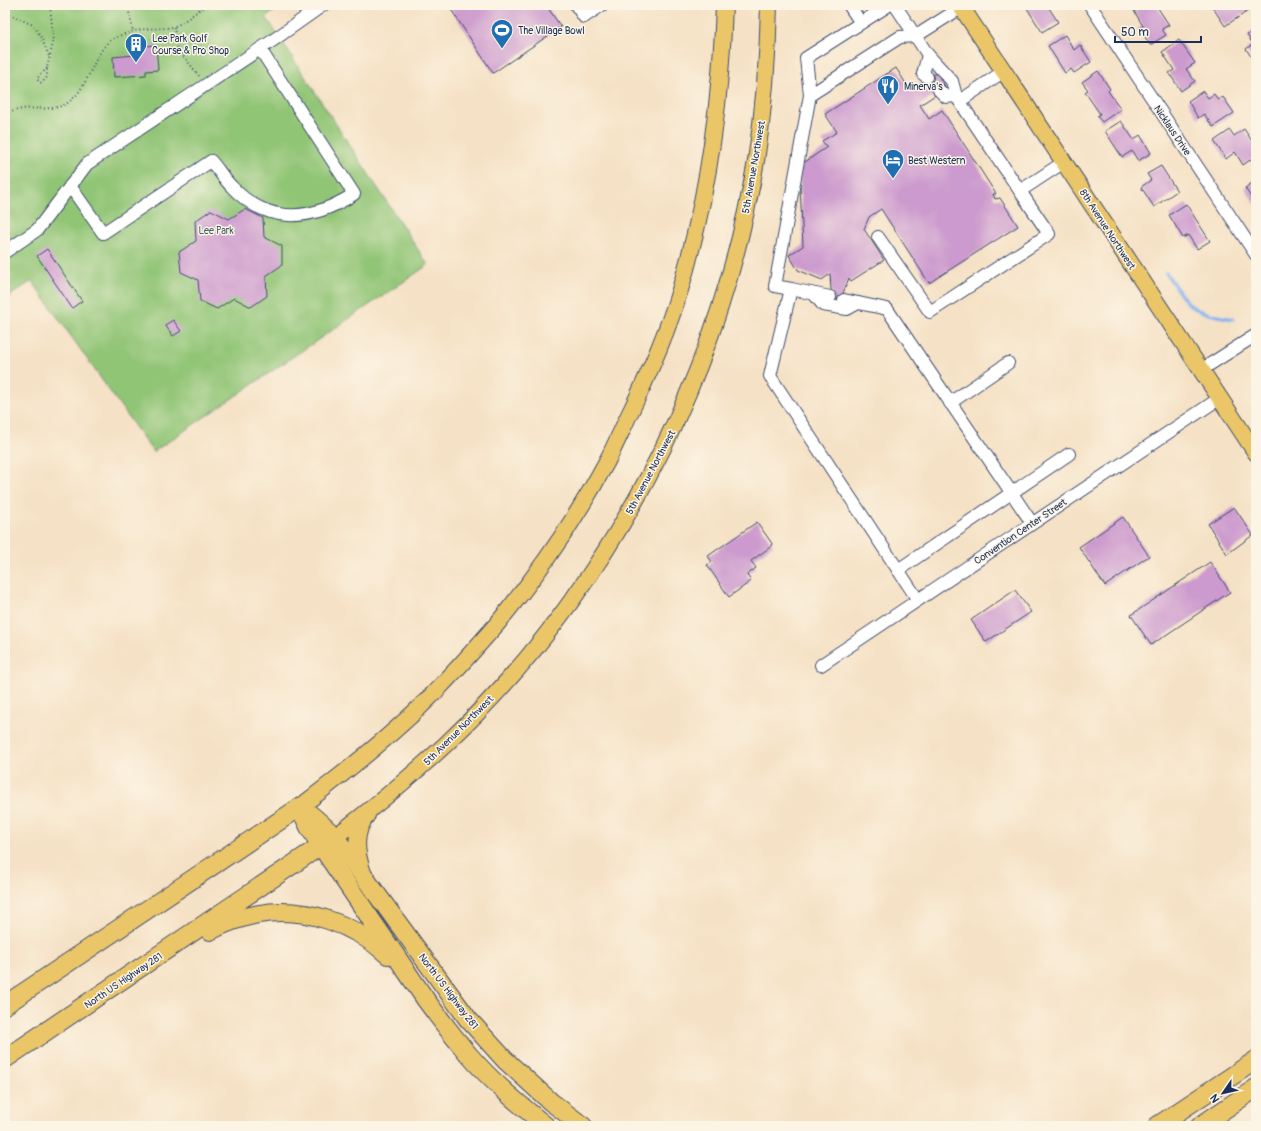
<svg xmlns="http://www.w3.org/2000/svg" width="1261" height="1131" font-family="Pangolin,sans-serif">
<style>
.green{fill:#91c576;stroke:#567a6a}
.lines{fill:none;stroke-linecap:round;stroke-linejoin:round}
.stream{stroke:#85b4ef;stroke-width:3.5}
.building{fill:#cc9ace}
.minor-tunnel{stroke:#c9bdb0;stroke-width:12;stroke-dasharray:12 6;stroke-linecap:butt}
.minor-casing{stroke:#3c4a6d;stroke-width:14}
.major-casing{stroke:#3c4a6d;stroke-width:18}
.highway-casing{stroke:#3c4a6d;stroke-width:20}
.path{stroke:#3c4a6d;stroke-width:2;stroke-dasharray:1 3;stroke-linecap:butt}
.minor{stroke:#fff;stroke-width:12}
.major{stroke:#ebc669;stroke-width:16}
.highway{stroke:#ebc669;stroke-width:18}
.labels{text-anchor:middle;stroke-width:3;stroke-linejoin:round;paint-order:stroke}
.poi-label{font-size:10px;fill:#1b2f5e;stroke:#fcf5e5;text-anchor:start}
.street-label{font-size:10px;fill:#1b2f5e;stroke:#fcf5e5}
.park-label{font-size:10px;fill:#3e5c65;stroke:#fcf5e5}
</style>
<rect width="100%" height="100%" fill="#fcf5e5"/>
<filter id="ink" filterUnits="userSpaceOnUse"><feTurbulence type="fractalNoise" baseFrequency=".025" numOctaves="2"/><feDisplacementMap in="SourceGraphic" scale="8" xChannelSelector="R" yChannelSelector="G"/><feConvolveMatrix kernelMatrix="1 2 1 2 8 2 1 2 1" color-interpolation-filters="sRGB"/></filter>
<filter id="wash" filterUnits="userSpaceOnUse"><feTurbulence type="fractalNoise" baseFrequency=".012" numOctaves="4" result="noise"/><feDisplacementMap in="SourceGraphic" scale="16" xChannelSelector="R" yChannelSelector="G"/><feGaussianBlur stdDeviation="0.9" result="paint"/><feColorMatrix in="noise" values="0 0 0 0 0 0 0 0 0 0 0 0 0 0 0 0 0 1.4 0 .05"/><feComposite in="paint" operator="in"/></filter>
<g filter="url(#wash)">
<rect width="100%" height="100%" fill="#f5e1c5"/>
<!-- green -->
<polygon class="green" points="5,5 283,5 266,17 428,265 153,452 32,281 5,299"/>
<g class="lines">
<!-- stream -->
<path class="stream" d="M1166,273C1174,284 1185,304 1196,309C1206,314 1222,317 1233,319"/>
</g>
<g id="blocks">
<!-- building -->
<g class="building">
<polygon points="448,5 546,5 561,27 493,73"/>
<polygon points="1025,5 1047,5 1058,22 1042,32"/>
<polygon points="1144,5 1156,5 1169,25 1162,29 1166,35 1150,45 1139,28 1143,26 1134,11"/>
<polygon points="1211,5 1244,5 1248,11 1225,26"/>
<polygon points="1256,29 1256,64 1246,49 1253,44 1247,35"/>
<polygon points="1065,35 1074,50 1080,45 1091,62 1074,73 1071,69 1065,73 1048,46"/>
<polygon points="1179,40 1195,63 1186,69 1195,81 1181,91 1169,73 1174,70 1162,52"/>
<polygon points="156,45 158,70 146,71 146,75 114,77 113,57 135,55 134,47"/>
<polygon points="896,68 910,90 937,73 946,88 920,105 929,119 942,110 996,194 993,194 995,199 1000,198 1018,226 929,283 881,209 869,217 864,229 884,260 851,281 849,278 838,306 832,304 830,274 822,280 798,270 789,255 803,246 799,166 827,147 822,141 837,132 825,114"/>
<polygon points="1098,71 1110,89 1108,91 1121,109 1102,122 1097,116 1100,114 1085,92 1088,90 1082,82"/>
<polygon points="1203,91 1208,98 1214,94 1218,100 1223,97 1234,113 1213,127 1204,114 1198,118 1188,101"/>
<polygon points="1121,121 1134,140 1140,135 1151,153 1138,161 1132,151 1122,157 1105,131"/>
<polygon points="1244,129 1256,147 1256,156 1243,165 1235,152 1226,159 1214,141 1230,130 1234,136"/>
<polygon points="1161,166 1177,191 1154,207 1141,187 1151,180 1147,174"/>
<polygon points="1256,180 1256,205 1245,188"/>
<polygon points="1186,204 1210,241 1197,249 1188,235 1183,238 1169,215"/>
<polygon points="245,209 263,218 264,237 282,246 282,265 266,276 267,296 251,307 234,298 217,309 200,301 198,280 181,272 179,252 196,241 195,221 211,210 229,219"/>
<polygon points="47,249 82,301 72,308 37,256"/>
<polygon points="173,320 181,331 173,336 165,325"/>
<polygon points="1234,507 1253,535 1227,554 1208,524"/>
<polygon points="1123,517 1149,556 1105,586 1079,547"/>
<polygon points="757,522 773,545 751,561 756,568 747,575 751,581 729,597 707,565 712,562 708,556"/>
<polygon points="1210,562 1230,592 1151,645 1131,615"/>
<polygon points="1015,590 1031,612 986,642 971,620"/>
</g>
</g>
</g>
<g filter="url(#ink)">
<use href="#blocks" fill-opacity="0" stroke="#3c4a6d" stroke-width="1"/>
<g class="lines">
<!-- minor-tunnel -->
<polyline class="minor-tunnel" points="927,77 939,90"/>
<!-- minor casing -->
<g class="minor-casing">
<g id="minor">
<polyline points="576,5 584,17 602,5"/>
<polyline points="849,5 861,23"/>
<polyline points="1090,5 1256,255"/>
<polyline points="927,77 923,74 928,55"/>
<polyline points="939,90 946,97 956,96"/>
<polyline points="810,95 806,58 889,5"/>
<polyline points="960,101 1004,71"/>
<path d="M70,186L103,233L211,161C218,169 224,179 232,187C269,226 312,221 354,194L260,49"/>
<polyline points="1020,191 1064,162"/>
<polyline points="878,237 930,312 1049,234 956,96 952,81 928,55 895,5"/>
<polyline points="5,252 37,230 87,164 272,41 323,5"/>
<polyline points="791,289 775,286 810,95 900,37 916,36 962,7"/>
<polyline points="814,294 823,305 847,309 858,303"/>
<polyline points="830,297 791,289 770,376 918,600"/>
<polyline points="844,300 887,309 1032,523"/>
<polyline points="1201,370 1256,335"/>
<polyline points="950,403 1008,363"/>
<polyline points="898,570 1069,454"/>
<polyline points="821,665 1220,398"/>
</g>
</g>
<!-- major casing -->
<g class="major-casing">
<g id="major">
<polyline points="960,5 1256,453"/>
<path d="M300,807C342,775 385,741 423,704C449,679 473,651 497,624C538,574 575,521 606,463C614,448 621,432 628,417C648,376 667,333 680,290C708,197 721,101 724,5"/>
<path d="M335,837C374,807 412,776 447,743C610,589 718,381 756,161C764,109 768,57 769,5"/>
<path d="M363,873C356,853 353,833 367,815"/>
</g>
</g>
<!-- highway casing -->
<g class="highway-casing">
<g id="highway">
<path d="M300,807C313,815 324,826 335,837L468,1019L505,1060L551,1102L583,1126"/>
<path d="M300,808L309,827L321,846L426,1000C440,1019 454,1038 469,1055C492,1082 519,1104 546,1126"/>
<path d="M210,931C225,923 242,917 259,914C305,906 354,924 388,955"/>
<polyline points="5,1005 300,807"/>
<polyline points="5,1059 329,840"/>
<polyline points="1157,1126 1256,1060"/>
<polyline points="1200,1126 1256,1088"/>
</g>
</g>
<!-- path -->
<g class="path">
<polyline points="131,5 129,12 133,31"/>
<polyline points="9,14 33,25 40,35 50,58"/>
<polyline points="174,27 178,51 185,58 199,76"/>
<path d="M47,68C44,72 40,74 37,79L39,82L42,83L47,77V68L52,47L53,35L50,5"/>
<path d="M5,115C11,112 16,110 22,109C38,107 57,112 70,101C90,86 94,50 113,39C122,34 135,30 145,29C154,28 163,29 172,27C181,25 198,11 205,5"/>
</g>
<!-- minor -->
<use href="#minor" class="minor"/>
<!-- major -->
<use href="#major" class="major"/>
<!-- highway -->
<use href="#highway" class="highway"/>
</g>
</g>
<!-- icons -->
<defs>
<g id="stadium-pin" transform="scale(1.15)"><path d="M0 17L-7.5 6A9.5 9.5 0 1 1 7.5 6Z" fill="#1f6fb2" stroke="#fcf5e5"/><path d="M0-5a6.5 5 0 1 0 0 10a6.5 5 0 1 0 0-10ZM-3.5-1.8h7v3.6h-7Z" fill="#fff"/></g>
<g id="building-pin" transform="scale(1.15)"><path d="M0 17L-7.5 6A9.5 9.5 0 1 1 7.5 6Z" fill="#1f6fb2" stroke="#fcf5e5"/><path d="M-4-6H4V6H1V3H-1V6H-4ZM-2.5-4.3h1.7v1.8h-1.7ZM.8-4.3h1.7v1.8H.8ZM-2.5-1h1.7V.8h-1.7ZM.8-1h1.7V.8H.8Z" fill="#fff"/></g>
<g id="restaurant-pin" transform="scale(1.15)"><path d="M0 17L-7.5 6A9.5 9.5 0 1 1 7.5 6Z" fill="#1f6fb2" stroke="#fcf5e5"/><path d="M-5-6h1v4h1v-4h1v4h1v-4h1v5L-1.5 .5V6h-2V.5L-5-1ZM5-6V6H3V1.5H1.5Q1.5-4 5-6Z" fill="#fff"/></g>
<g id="hotel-pin" transform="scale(1.15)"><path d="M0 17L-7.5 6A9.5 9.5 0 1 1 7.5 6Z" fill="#1f6fb2" stroke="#fcf5e5"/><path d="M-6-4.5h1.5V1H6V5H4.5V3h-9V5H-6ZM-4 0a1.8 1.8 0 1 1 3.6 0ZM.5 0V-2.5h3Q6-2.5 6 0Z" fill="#fff"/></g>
</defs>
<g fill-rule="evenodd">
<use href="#stadium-pin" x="502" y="30"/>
<use href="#building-pin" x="136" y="44"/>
<use href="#restaurant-pin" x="888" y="86"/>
<use href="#hotel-pin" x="893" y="160"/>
</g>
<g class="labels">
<!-- poi labels -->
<g class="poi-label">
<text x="518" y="34">The Village Bowl</text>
<text x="152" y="42">Lee Park Golf<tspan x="152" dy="12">Course &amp; Pro Shop</tspan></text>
<text x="904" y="90">Minerva's</text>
<text x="908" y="164">Best Western</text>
</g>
<!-- street labels -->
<g class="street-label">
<text transform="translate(1173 130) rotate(56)" y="4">Nicklaus Drive</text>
<text transform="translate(753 167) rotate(-80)" y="4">5th Avenue Northwest</text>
<text transform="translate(1108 229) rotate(57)" y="4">8th Avenue Northwest</text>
<text transform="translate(650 472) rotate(-62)" y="4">5th Avenue Northwest</text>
<text transform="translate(1020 531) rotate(-34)" y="4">Convention Center Street</text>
<text transform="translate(458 730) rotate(-45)" y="4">5th Avenue Northwest</text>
<text transform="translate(123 980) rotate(-34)" y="4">North US Highway 281</text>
<text transform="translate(449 991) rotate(53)" y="4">North US Highway 281</text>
</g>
<!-- park labels -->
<g class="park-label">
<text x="216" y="234">Lee Park</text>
</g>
</g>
<!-- margin -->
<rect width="1261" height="1131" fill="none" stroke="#fcf5e5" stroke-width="20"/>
<!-- north arrow -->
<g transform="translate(1223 1093) rotate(236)" stroke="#fcf5e5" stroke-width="3" paint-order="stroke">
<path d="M0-3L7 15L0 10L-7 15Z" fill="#1b2f5e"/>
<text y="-6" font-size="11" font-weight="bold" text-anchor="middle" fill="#1b2f5e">N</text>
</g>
<!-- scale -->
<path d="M1115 36v6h86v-6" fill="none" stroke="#1b2f5e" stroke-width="2"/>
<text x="1121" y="36" font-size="12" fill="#1b2f5e" stroke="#fcf5e5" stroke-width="3" paint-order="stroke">50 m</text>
</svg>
